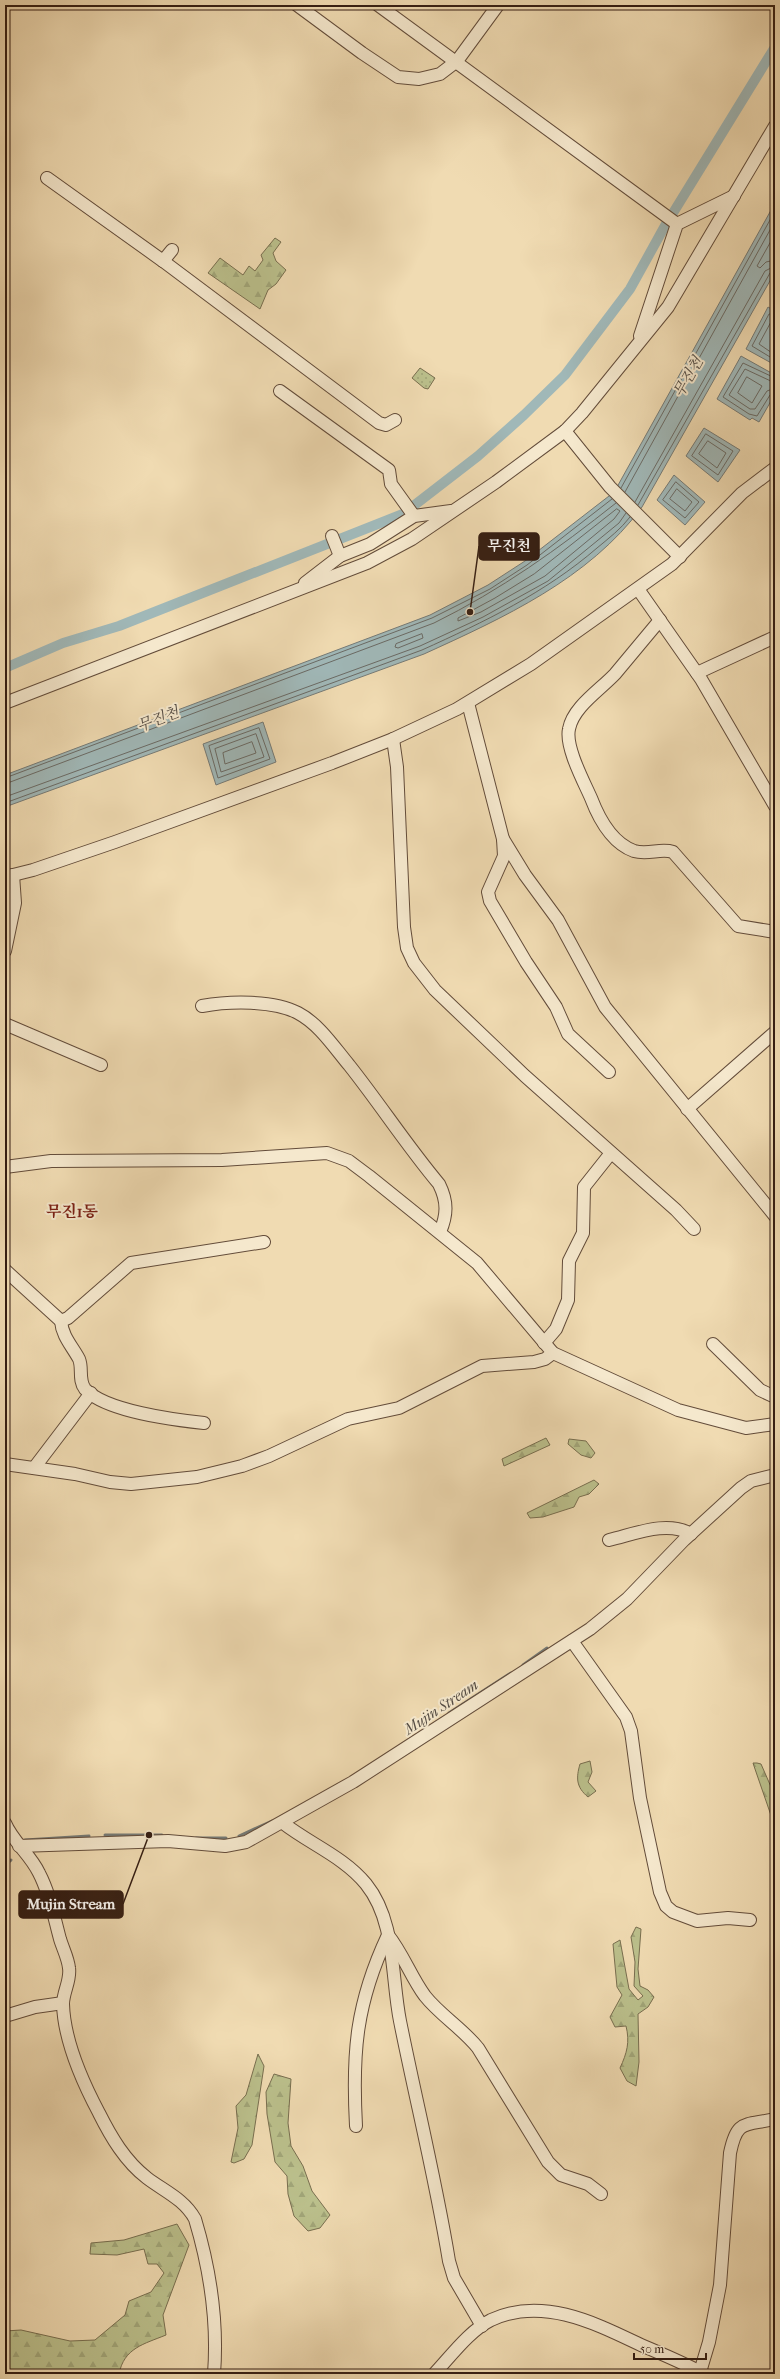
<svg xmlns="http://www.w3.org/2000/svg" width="780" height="2379" font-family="'IM FELL French Canon','Noto Serif KR',serif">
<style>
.grass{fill:url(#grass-dots);stroke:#786e4f}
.forest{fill:url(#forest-firs);stroke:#786e4f}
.water{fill:#a0b8b8;stroke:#757a76}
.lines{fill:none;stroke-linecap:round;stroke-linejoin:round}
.shore{stroke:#6a6a65;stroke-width:1}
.stream{stroke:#757a76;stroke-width:3}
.canal{stroke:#a0b8b8;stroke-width:10}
.minor-casing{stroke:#634c3a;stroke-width:14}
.minor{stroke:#f5e8cd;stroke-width:12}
.labels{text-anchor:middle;stroke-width:4;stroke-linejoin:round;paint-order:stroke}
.water-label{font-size:15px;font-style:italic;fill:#544c44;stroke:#f5e8cd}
.quarter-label{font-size:16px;font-weight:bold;fill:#7a1f14;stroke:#f5e8cd}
.leader{fill:none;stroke:#341d12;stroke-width:1.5}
.callout-dot{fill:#341d12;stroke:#f5e8cd;stroke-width:1.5}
.callout{fill:#341d12;stroke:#341d12;stroke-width:1.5}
.callout-label{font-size:15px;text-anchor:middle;font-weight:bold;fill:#fff}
</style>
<defs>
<pattern id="grass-dots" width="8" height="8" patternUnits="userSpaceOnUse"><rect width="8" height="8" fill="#bbc08c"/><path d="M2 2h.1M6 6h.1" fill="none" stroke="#a1a578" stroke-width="1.8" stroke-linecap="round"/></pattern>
<pattern id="forest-firs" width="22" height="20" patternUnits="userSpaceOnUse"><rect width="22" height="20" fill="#bbc08c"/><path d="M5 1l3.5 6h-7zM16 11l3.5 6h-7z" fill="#a1a578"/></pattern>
</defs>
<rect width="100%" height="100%" fill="#f0dbb2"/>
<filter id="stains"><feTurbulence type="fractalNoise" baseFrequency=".005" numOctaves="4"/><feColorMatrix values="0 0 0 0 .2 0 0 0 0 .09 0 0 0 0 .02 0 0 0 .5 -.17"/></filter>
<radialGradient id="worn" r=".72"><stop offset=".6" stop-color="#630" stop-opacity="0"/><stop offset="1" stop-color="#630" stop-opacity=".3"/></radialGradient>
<!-- grass -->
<polygon class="grass" points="420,368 435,378 428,389 424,388 412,378"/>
<!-- forest -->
<g class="forest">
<polygon points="275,238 281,242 273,253 276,261 286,270 276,284 268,290 260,309 208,273 220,258 243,275 249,266 255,271 263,260 261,255"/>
<polygon points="546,1438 550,1445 504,1466 502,1459"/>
<polygon points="569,1439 586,1441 595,1453 591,1458 581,1455 568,1444"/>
<polygon points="594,1480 599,1484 589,1494 579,1497 574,1507 543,1517 530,1518 527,1513"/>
<path d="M590,1761L592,1772L588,1782L596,1791L588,1797C576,1787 576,1778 580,1764Z"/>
<polygon points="757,1763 761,1764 775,1796 775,1827 755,1769 753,1763"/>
<path d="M636,1927L641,1929L638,1969L640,1986L648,1990L654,1997L648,2007L638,2014L639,2062L636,2086L627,2081L620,2068C627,2053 630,2042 626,2026L615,2027L610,2017L622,1995L617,1987L613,1944L620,1940L629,1989L638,2000L643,1996L634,1986L635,1962L631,1937Z"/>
<polygon points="258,2054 264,2066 252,2145 244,2159 234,2163 231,2162 238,2128 236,2106 246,2095"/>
<polygon points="274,2074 291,2079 288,2123 291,2146 303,2166 312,2191 330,2215 320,2228 308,2231 294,2216 288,2194 287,2176 275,2162 267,2114 266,2092"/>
<path d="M177,2224L189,2245L163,2315L166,2335C144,2344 124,2348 119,2374H5V2331L21,2330L70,2341L95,2340L125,2315L129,2301L151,2292L164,2273L157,2264H148L144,2249L117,2255L90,2254L91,2243L124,2240Z"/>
</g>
<!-- water -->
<g class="water">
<path d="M775,203V272L642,507C589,579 503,618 424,654L5,807V775L430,615L488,585L525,561L609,496L617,487Z"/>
<polygon points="768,307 775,311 775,365 746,349"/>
<polygon points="741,356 775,375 775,394 759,422 752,418 750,420 717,399"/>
<polygon points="704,428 740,450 718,482 686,456"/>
<polygon points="674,475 705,502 685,525 657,500"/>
<polygon points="263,722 276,762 216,785 203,744"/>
</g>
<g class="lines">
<!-- shore -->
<g class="shore">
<polyline points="775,234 757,266 760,268 766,262 775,260"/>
<polyline points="775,314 769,314 752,346 775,360"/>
<polyline points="775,319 772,320 759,344 775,355"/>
<polygon points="747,377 762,386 752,403 738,393"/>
<polyline points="775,378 743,363 723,397 749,414 757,416 770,395 775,393"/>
<polyline points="775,383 745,369 729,395 750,409 755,409 767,391 775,388"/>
<polygon points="706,434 733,451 718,475 692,456"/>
<polygon points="708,441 726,453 717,468 699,454"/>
<polygon points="676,482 699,502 685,518 663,500"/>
<polyline points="621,488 775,211"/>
<polygon points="677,489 692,502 685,511 670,499"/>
<polyline points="625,492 775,221"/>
<polyline points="635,502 765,271 775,266"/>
<polyline points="638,505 770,273 775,271"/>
<polygon points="617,509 620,511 614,519 545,576 481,612 458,621 458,618 495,598 534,574"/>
<polygon points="422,634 423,638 398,648 395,647 396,644"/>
<polygon points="259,728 270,759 218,778 209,746"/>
<polygon points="256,734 264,757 221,772 215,749"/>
<polygon points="252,742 256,753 225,764 223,753"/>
<polyline points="5,778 432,618 490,589 527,565 612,499"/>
<path d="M5,784L434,623C501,590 558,549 616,503"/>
<polyline points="5,797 420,646 483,617 548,581 619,523 626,513"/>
<path d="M5,803L422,650C484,622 545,593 597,548C609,538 621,529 630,517"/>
</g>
<!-- stream -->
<g class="stream">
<polyline points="523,1665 547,1648"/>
<polyline points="449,1713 511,1673"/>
<polyline points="105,1835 162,1835"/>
<polyline points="239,1836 272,1821"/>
<polyline points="196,1838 226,1838"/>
<polyline points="25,1840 89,1836"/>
<polyline points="5,1865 11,1860"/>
</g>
<!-- canal -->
<g class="canal">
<polyline points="673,213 775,47"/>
<polyline points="5,668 63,643 119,626 403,514 478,456 524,415 565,375 630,289 666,224"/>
</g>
<!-- minor casing -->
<g class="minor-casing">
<g id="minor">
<polyline points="297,5 362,53 398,77 419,79 440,74 457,61 498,5"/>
<polyline points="378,5 677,224"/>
<polyline points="47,178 163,261 379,423 386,425 395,420"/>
<polyline points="163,261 172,250"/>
<polyline points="640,336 677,224 734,196"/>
<polyline points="280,391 389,470 391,484 414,516"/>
<polyline points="565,431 610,487 680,557"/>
<polyline points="332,536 340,556"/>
<polyline points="305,583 340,556 370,544 414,516 451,511"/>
<polyline points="638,589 701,679 775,806"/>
<path d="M660,620C645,638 630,656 615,674C600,690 573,707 569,729C565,747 584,782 591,798C599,819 612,843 634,851C648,855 661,848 673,852L738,926L775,932"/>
<polyline points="697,673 775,637"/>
<polyline points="5,703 367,563 412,539 496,482 565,431 582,413 668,307 775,126"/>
<polyline points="468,703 503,839 504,856 488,892 490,901 526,962 556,1007 568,1034 609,1072"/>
<polyline points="393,739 397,767 404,927 407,948 414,963 435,990 525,1076 676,1210 694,1229"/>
<polyline points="503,839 525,875 558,920 605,1007 775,1216"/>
<polyline points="5,877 33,870 115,842 332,763 393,739 457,709 531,664 672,564 742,493 775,468"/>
<polyline points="5,951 15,903 13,875"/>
<path d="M202,1006C229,1001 274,1000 298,1013C319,1024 334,1047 349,1065C380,1104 407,1146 439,1184C448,1202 447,1215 440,1232"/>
<polyline points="5,1024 101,1065"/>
<polyline points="687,1109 775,1032"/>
<polyline points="5,1167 51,1161 222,1160 327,1153 349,1161 369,1176 477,1263 553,1353 678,1410 746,1428 775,1424"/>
<polyline points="5,1270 61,1321 68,1318 131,1263 264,1242"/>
<path d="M61,1321C62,1336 72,1346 79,1359C83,1368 78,1380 85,1389C105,1411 175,1420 204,1423"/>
<polyline points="544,1343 556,1329 568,1300 569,1261 583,1233 584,1187 611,1153"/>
<polyline points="713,1344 760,1390 775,1397"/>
<polyline points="5,1464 75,1474 110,1482 131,1484 197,1477 242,1466 269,1456 348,1419 399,1408 482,1366 534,1362 545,1359 553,1353"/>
<polyline points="34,1468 91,1393"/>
<path d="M609,1540C635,1534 667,1520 691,1534"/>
<polyline points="572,1641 626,1717 631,1731 640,1798 660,1892 666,1906 673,1912 697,1921 728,1918 750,1920"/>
<path d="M5,1823C13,1842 30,1854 39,1873C50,1894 54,1917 60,1939C63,1949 68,1958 69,1968C71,1980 63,1992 63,2004C64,2040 82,2081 99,2113C111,2137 125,2161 147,2178C164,2191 184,2199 195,2219C210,2269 218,2322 214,2374"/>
<path d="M283,1823C310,1844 344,1857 366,1884C396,1921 391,1976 400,2021C416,2101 436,2181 449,2261L454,2278L482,2326"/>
<polyline points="19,1846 168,1841 225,1846 246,1842 353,1782 590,1629 627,1599 684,1540 741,1488 751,1481 775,1475"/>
<polyline points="5,2016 35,2007 63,2003"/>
<path d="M356,2126C352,2052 356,2003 388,1935C403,1954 411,1977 425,1996C440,2015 463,2029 478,2048L548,2162L561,2175L588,2184L601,2194"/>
<path d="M700,2372L709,2342L720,2285L730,2153C737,2119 744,2126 775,2119"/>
<path d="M434,2374C451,2356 469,2331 491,2320C542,2296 595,2323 641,2345C662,2354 684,2363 704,2374"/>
</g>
</g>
<!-- minor -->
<use href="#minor" class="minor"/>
</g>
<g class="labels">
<!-- water labels -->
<g class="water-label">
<text transform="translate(688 377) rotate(-60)" y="5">무진천</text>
<text transform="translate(158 719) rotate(-21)" y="5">무진천</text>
<text transform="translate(441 1707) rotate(-34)" y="5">Mujin Stream</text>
</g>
<!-- quarter labels -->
<g class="quarter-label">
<text x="72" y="1217">무진1동</text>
</g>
</g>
<!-- callouts -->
<path class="leader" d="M470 612L479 546M149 1835L123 1904"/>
<g class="callout-dot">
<circle cx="470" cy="612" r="4"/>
<circle cx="149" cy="1835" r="4"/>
</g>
<g class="callout">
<rect x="479" y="533" width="60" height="27" rx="4"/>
<rect x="19" y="1891" width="104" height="27" rx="4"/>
</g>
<g class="callout-label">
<text x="509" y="551">무진천</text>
<text x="71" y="1909">Mujin Stream</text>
</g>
<!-- margin -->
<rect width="780" height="2379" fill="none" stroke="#f0dbb2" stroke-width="20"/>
<rect x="6" y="6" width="768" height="2367" fill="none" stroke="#341d12" stroke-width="2"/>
<rect x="10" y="10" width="760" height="2359" fill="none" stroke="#341d12"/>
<!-- scale -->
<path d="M634 2353v6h72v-6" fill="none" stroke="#341d12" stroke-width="2"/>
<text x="640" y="2353" font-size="12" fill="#341d12" stroke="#f5e8cd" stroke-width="3" paint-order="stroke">50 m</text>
<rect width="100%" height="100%" filter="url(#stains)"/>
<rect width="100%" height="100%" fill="url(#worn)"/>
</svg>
